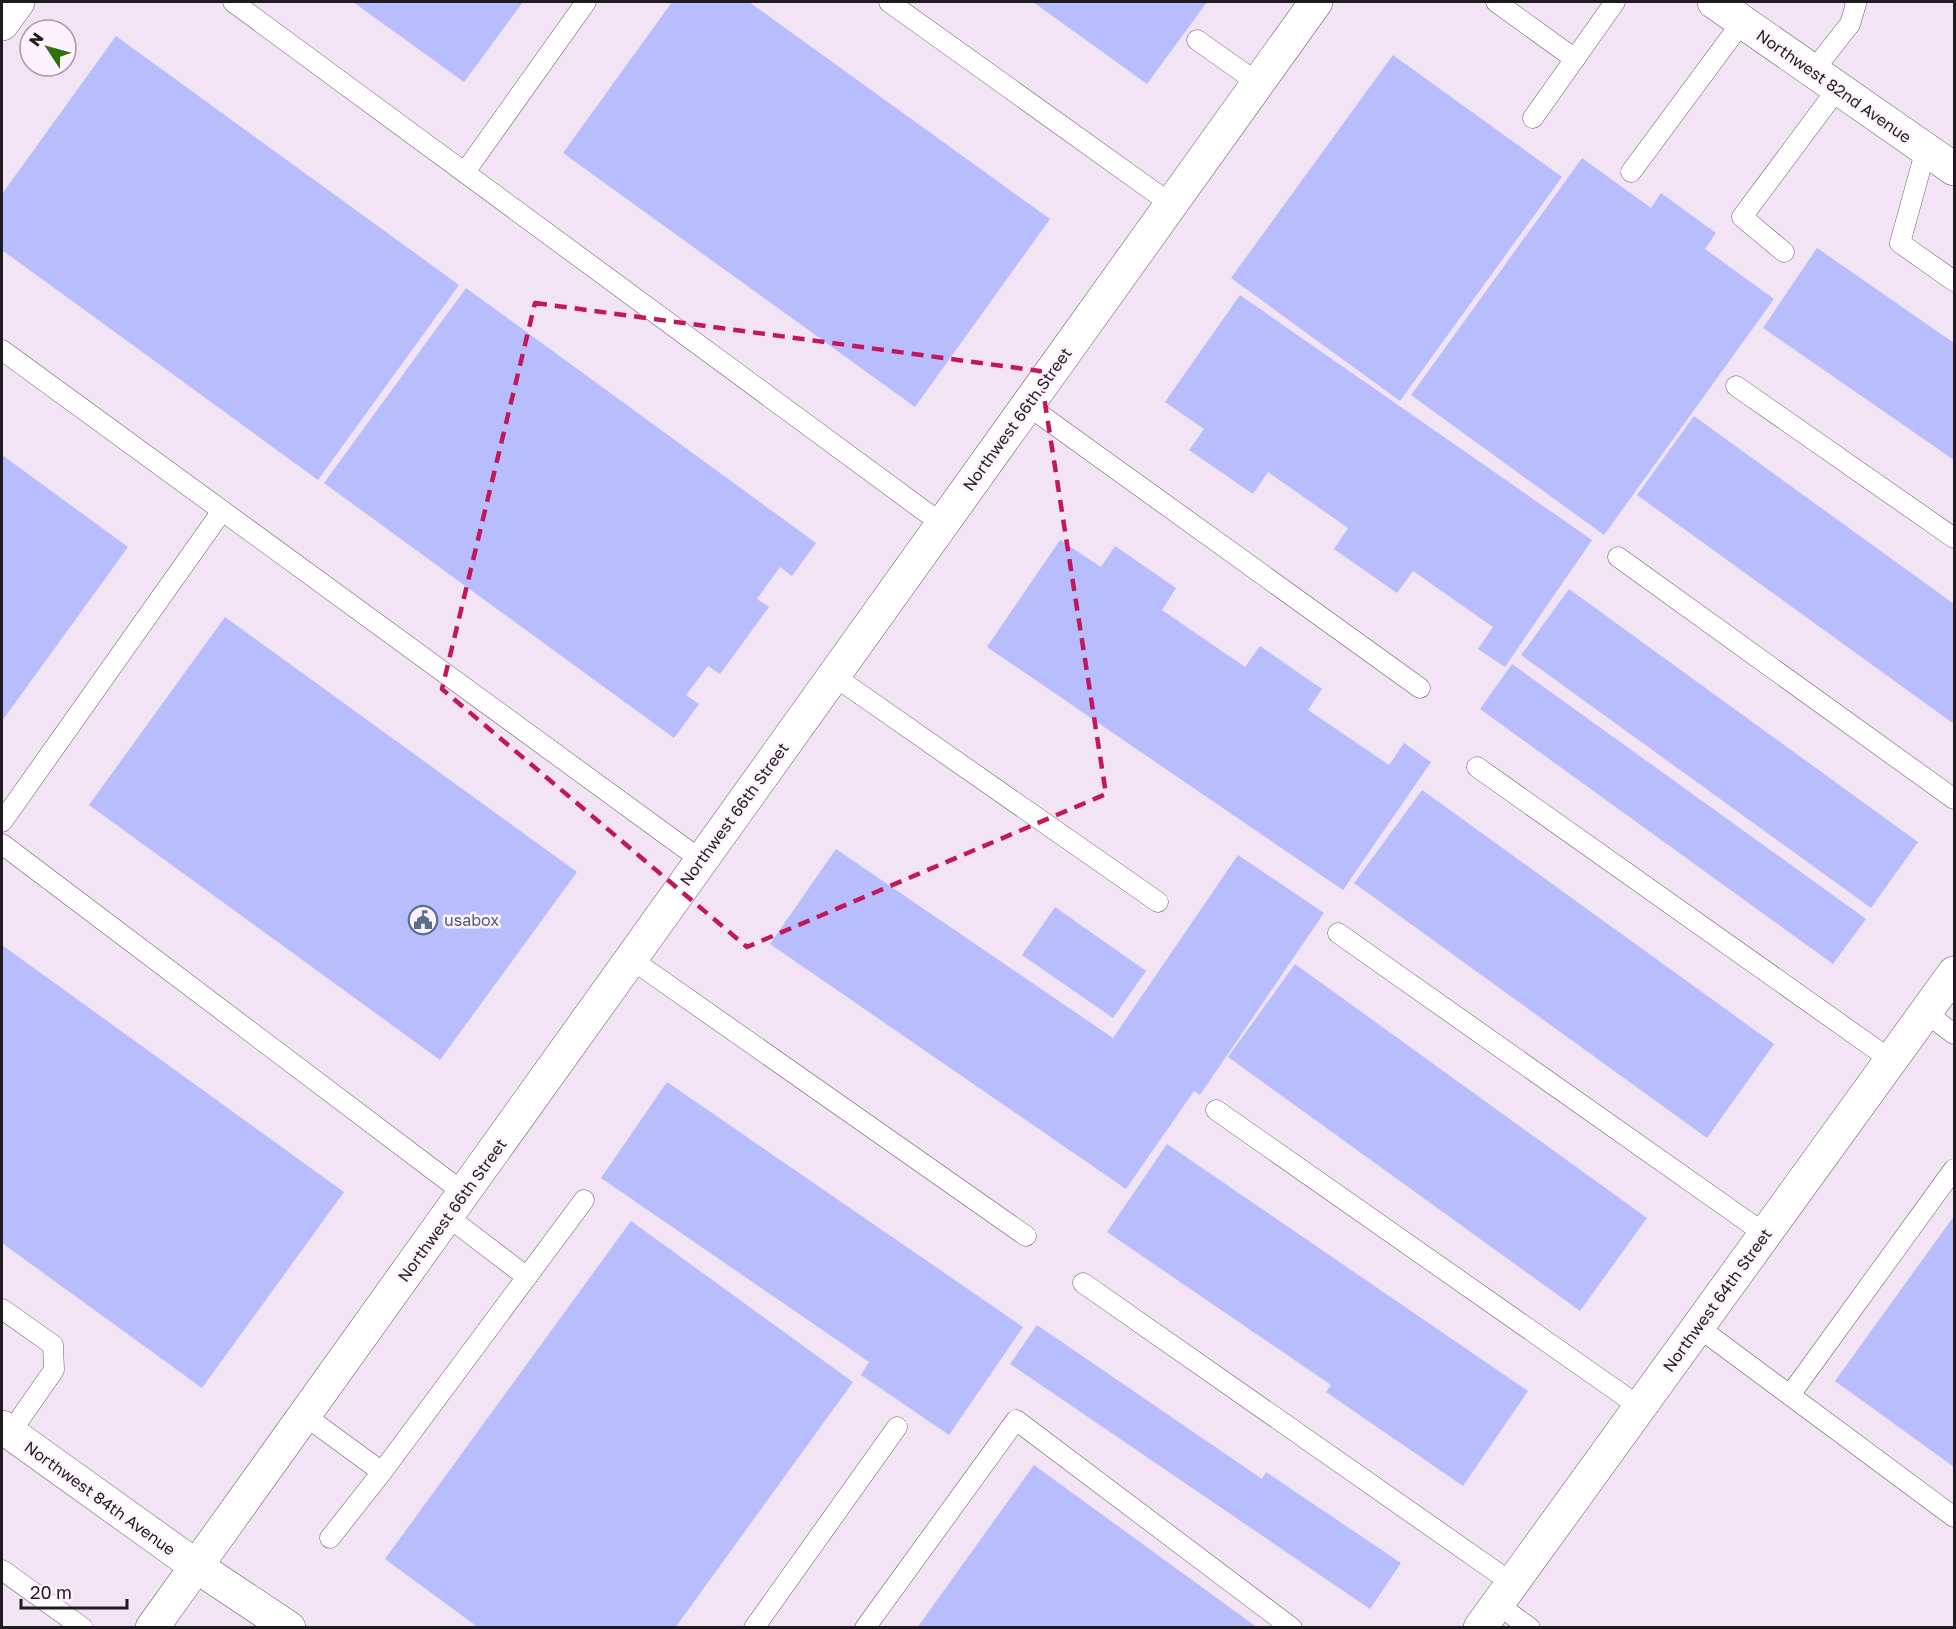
<svg xmlns="http://www.w3.org/2000/svg" width="1956" height="1629" font-family="'Golos Text',sans-serif">
<style>
.building{fill:#b8bdfd}
.lines{fill:none;stroke-linecap:round;stroke-linejoin:round}
.lane-casing{stroke:#675a68;stroke-width:21}
.street-casing{stroke:#675a68;stroke-width:34}
.secondary-casing{stroke:#675a68;stroke-width:34}
.lane{stroke:#fff;stroke-width:20}
.street{stroke:#fff;stroke-width:33}
.secondary{stroke:#fff;stroke-width:33}
.marked{fill:none;stroke:#c2185b;stroke-width:4.5;stroke-dasharray:12 8;stroke-linejoin:round}
.labels{text-anchor:middle;stroke-width:5;stroke-linejoin:round;paint-order:stroke}
.street-label{font-size:16px;fill:#201b20;stroke:#fef2ff}
.service-label{font-size:16px;fill:#4e5e75;stroke:#fef2ff;text-anchor:start}
</style>
<rect width="100%" height="100%" fill="#f2e4f4"/>
<!-- building -->
<g class="building">
<polygon points="353,2 523,2 464,82"/>
<polygon points="672,2 749,2 1050,219 915,407 563,153"/>
<polygon points="1033,2 1207,2 1147,84"/>
<polygon points="116,36 459,285 318,480 2,250 2,194"/>
<polygon points="1393,55 1562,177 1400,401 1231,278"/>
<polygon points="1582,158 1651,208 1661,193 1716,233 1705,249 1774,299 1604,535 1411,395"/>
<polygon points="1817,248 1954,343 1954,460 1763,328"/>
<polygon points="466,288 816,543 792,576 780,567 757,599 769,607 720,674 708,666 686,695 699,704 674,738 324,483"/>
<polygon points="1240,295 1592,540 1505,667 1478,649 1493,627 1413,571 1397,593 1334,549 1348,528 1268,472 1253,494 1189,450 1204,429 1165,402"/>
<polygon points="1694,416 1954,604 1954,724 1637,495"/>
<polygon points="2,455 128,547 2,721"/>
<polygon points="1060,540 1101,567 1115,546 1176,588 1162,610 1245,667 1260,646 1322,689 1308,710 1389,765 1404,743 1431,762 1343,890 987,647"/>
<polygon points="1569,589 1918,842 1871,908 1521,655"/>
<polygon points="225,617 577,872 440,1060 89,805"/>
<polygon points="1512,664 1866,919 1833,964 1480,709"/>
<polygon points="1422,790 1774,1044 1707,1138 1354,883"/>
<polygon points="836,849 1113,1038 1238,855 1324,913 1200,1095 1194,1091 1126,1189 770,944"/>
<polygon points="1055,907 1146,971 1113,1018 1022,955"/>
<polygon points="2,945 344,1192 202,1388 2,1243"/>
<polygon points="1295,964 1647,1218 1580,1311 1228,1057"/>
<polygon points="667,1082 1023,1327 949,1435 861,1375 869,1362 601,1178"/>
<polygon points="1167,1144 1528,1391 1463,1486 1326,1392 1331,1385 1107,1232"/>
<polygon points="1954,1216 1954,1467 1835,1381"/>
<polygon points="631,1221 853,1382 675,1628 479,1628 385,1559"/>
<polygon points="1037,1325 1262,1479 1266,1472 1401,1563 1370,1609 1010,1364"/>
<polygon points="1034,1465 1258,1628 917,1628"/>
</g>
<g class="lines">
<!-- lane casing -->
<g class="lane-casing">
<g id="lane">
<polyline points="233,2 942,524"/>
<polyline points="889,2 1171,204"/>
<polyline points="1496,2 1575,59"/>
<polyline points="1197,40 1258,83"/>
<polyline points="1813,71 1850,24 1856,4 1855,2"/>
<polyline points="1533,118 1615,2"/>
<polyline points="1926,149 1900,243 1954,281"/>
<polyline points="465,172 586,2"/>
<polyline points="1631,172 1742,22"/>
<polyline points="1784,252 1742,217 1838,88"/>
<polyline points="2,350 701,860"/>
<polyline points="1736,386 1954,538"/>
<polyline points="1027,405 1420,688"/>
<polyline points="1618,557 1954,799"/>
<polyline points="834,676 1158,902"/>
<polyline points="1477,767 1891,1060"/>
<polyline points="2,822 222,511"/>
<polyline points="2,844 464,1193"/>
<polyline points="1338,933 1765,1234"/>
<polyline points="631,959 1026,1236"/>
<polyline points="1926,1013 1954,1034"/>
<polyline points="1216,1110 1640,1407"/>
<polyline points="447,1216 527,1277"/>
<polyline points="1083,1283 1512,1583"/>
<polyline points="2,1309 53,1345 54,1370 10,1433"/>
<polyline points="1698,1327 1954,1517"/>
<polyline points="1790,1395 1954,1169"/>
<polyline points="304,1415 382,1472 584,1200"/>
<polyline points="330,1538 382,1472"/>
<polyline points="2,1570 83,1628"/>
<polyline points="1497,1604 1530,1628"/>
<polyline points="754,1628 897,1427"/>
<polyline points="865,1628 1016,1420 1292,1628"/>
</g>
</g>
<!-- street casing -->
<g class="street-casing">
<g id="street">
<polyline points="1714,2 1954,169"/>
<polyline points="2,24 18,2"/>
<polyline points="152,1628 1316,2"/>
<polyline points="1480,1628 1954,973"/>
</g>
</g>
<!-- secondary casing -->
<g class="secondary-casing">
<polyline id="secondary" points="2,1427 196,1566 289,1628"/>
</g>
<!-- lane -->
<use href="#lane" class="lane"/>
<!-- street -->
<use href="#street" class="street"/>
<!-- secondary -->
<use href="#secondary" class="secondary"/>
</g>
<!-- marked area -->
<path class="marked" d="M535,303L1040,371L1106,794L747,947L442,689Z"/>
<!-- icons -->
<defs>
<g id="civic-ring" transform="scale(1.5)"><circle r="9.5" fill="#fef2ff" stroke="#5c6f8a" stroke-width="1.5"/><path d="M-.6-6.5H3V-4.5H.6V-3L4-1V1h2V6H-6V1h2V-1L-.6-3ZM-1.2 2.5V6h2.4V2.5Z" fill="#5c6f8a"/></g>
</defs>
<g fill-rule="evenodd">
<use href="#civic-ring" x="423" y="920"/>
</g>
<g class="labels">
<!-- street labels -->
<g class="street-label">
<text transform="translate(1834 86) rotate(35)" y="6">Northwest 82nd Avenue</text>
<text transform="translate(1017 419) rotate(-54)" y="6">Northwest 66th Street</text>
<text transform="translate(734 814) rotate(-54)" y="6">Northwest 66th Street</text>
<text transform="translate(452 1210) rotate(-54)" y="6">Northwest 66th Street</text>
<text transform="translate(1717 1300) rotate(-54)" y="6">Northwest 64th Street</text>
<text transform="translate(100 1498) rotate(36)" y="6">Northwest 84th Avenue</text>
</g>
<!-- service labels -->
<g class="service-label">
<text x="444" y="926">usabox</text>
</g>
</g>
<!-- border -->
<rect width="1956" height="1629" fill="none" stroke="#201b20" stroke-width="6"/>
<!-- north arrow -->
<g transform="translate(48 48) rotate(306)"><circle r="28" fill="#fef2ff" stroke="#a59ca6" stroke-width="1.5"/>
<path d="M0-4.5L10 22L0 15L-10 22Z" fill="#2e710d"/>
<text y="-9" font-size="16" font-weight="bold" text-anchor="middle" fill="#201b20">N</text>
</g>
<!-- scale -->
<path d="M21 1599v9h106v-9" fill="none" stroke="#201b20" stroke-width="3"/>
<text x="30" y="1599" font-size="18" fill="#201b20" stroke="#fef2ff" stroke-width="4.5" paint-order="stroke">20 m</text>
</svg>
